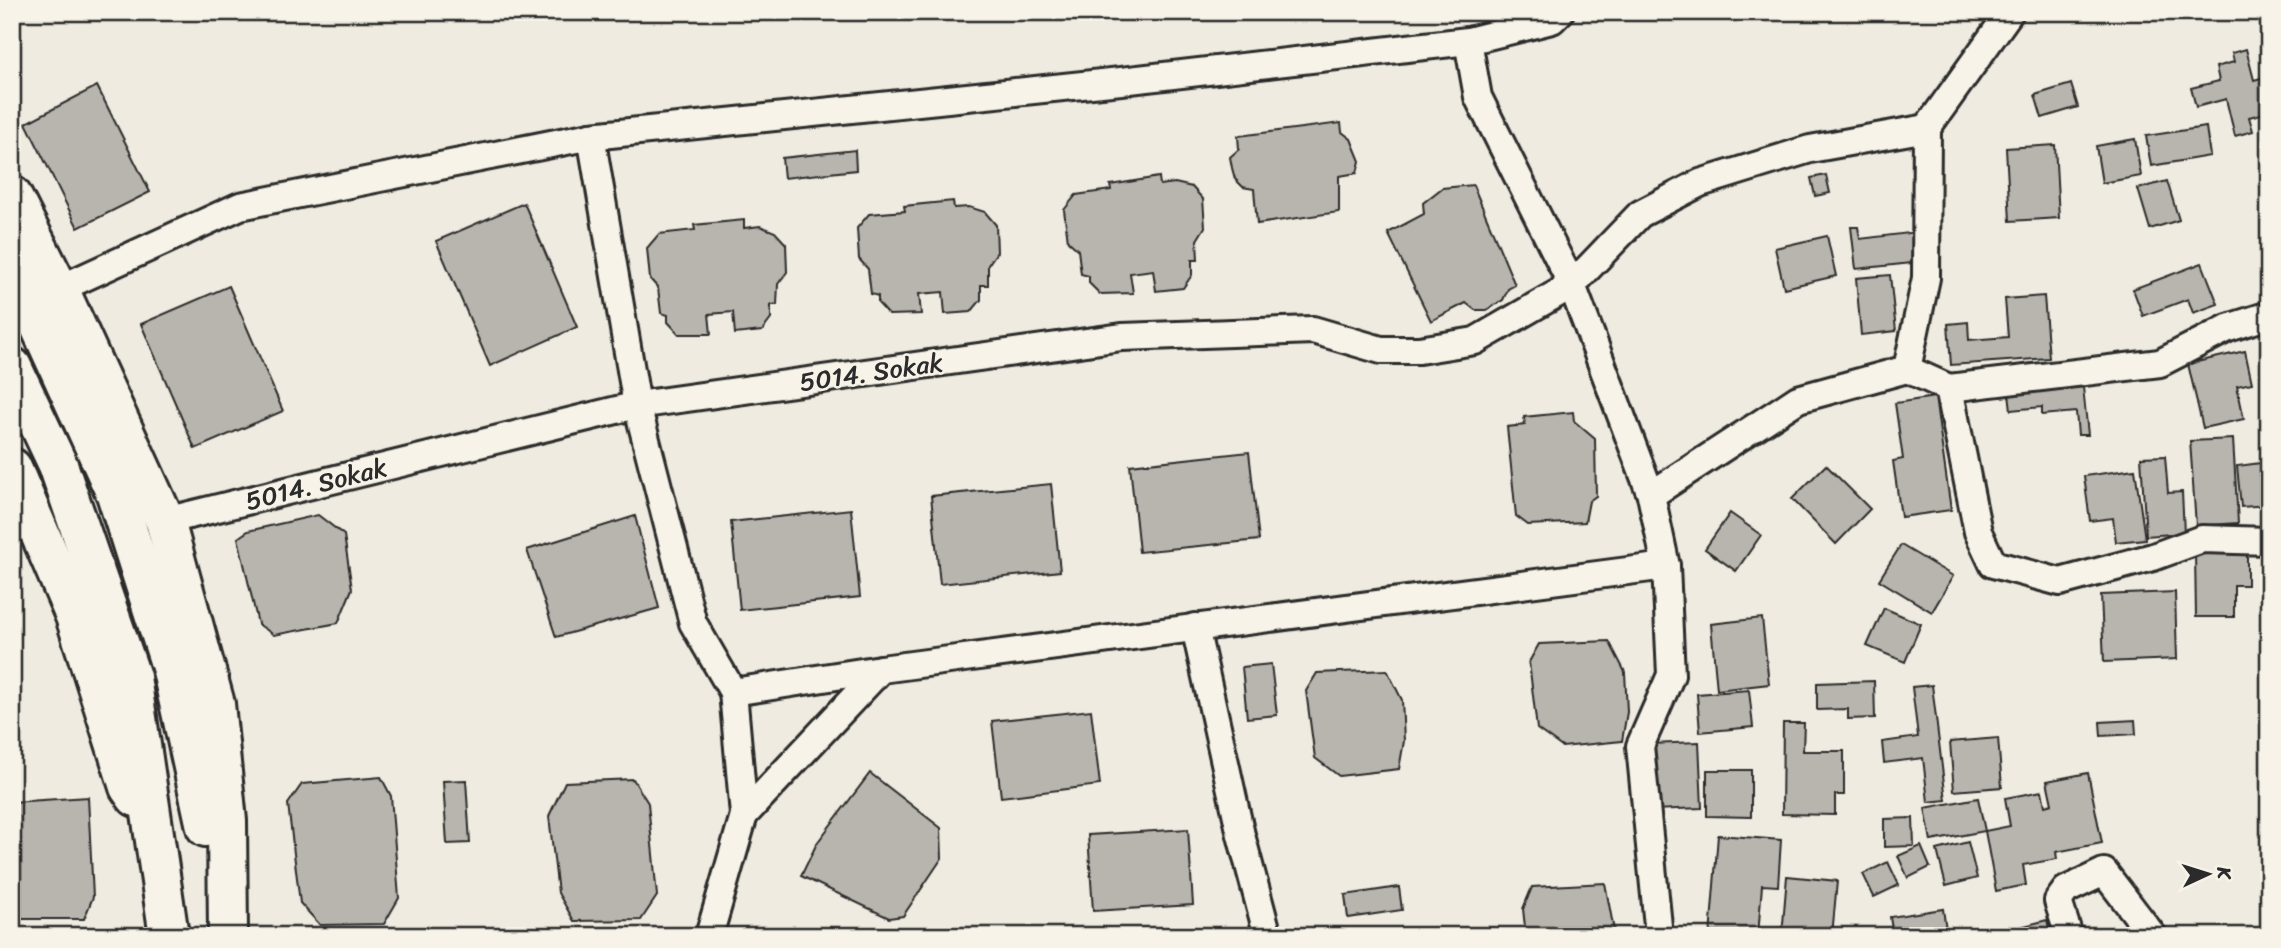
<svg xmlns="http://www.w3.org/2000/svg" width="2281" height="948" font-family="Sriracha,sans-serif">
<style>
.building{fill:#b8b5ae;stroke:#2b2b2b;stroke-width:2}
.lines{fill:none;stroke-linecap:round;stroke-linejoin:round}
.street-casing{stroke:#2b2b2b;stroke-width:32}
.secondary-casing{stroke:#2b2b2b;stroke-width:44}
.street{stroke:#f7f3e8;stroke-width:26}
.secondary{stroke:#f7f3e8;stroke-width:38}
.labels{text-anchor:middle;stroke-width:5;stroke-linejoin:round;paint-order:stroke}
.street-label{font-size:26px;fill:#2b2b2b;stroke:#f7f3e8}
</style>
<rect width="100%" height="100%" fill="#efebe0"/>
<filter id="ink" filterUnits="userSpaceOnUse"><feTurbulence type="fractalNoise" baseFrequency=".0143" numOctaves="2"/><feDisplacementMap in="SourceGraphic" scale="14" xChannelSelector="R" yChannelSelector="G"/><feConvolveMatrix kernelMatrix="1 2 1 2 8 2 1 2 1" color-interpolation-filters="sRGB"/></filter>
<g filter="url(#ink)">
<!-- building -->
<g class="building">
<polygon points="2246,49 2254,80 2268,76 2262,52 2269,51 2269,112 2249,117 2253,131 2235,136 2226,99 2196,107 2191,88 2219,81 2216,67 2234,62 2232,53"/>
<polygon points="2071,84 2078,107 2042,118 2035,95"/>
<polygon points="97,86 150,192 78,228 26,123"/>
<polygon points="1341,123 1342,132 1351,139 1360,161 1357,173 1339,176 1339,212 1257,224 1254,189 1243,187 1235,179 1232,168 1230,157 1239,149 1238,136"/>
<polygon points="2206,127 2210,156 2151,166 2146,136"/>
<polygon points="2135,139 2141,176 2102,183 2096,146"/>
<polygon points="2055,145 2059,218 2010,221 2006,148"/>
<polygon points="855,150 856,170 784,178 782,158"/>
<polygon points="1826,175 1830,193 1815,196 1811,178"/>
<polygon points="1159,177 1160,185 1175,183 1192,187 1203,199 1205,227 1197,240 1198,260 1192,260 1192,275 1183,288 1156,291 1153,270 1130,273 1133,293 1100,294 1089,283 1089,276 1081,274 1078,250 1068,241 1064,210 1076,195 1111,190 1110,185"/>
<polygon points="2167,181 2179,220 2150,229 2138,189"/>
<polygon points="1473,185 1515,285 1508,289 1503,300 1486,310 1475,310 1466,303 1431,321 1388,233 1424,214 1423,203 1442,188"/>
<polygon points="953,201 954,208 969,207 985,212 996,225 997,252 988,265 988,285 981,285 981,300 971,312 945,314 943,292 919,294 921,314 889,315 878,303 878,296 871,294 868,269 859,259 857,228 869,214 905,211 904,206"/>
<polygon points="524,203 577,327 490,366 436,241"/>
<polygon points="744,220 744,228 760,226 775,232 786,244 787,272 778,284 777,305 771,305 771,319 762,331 735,334 733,312 709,314 711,334 679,334 668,322 668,315 661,313 658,288 650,279 647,248 659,234 695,230 694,225"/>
<polygon points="1851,227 1858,227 1860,239 1917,232 1921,262 1856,269"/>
<polygon points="1827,236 1836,276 1784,288 1775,248"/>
<polygon points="2202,263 2218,304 2193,313 2188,299 2143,316 2133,289"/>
<polygon points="1890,275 1896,331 1861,335 1856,278"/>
<polygon points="229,286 283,411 195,449 141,324"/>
<polygon points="2044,296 2049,358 1951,365 1948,324 1968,322 1969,340 2008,337 2005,299"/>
<polygon points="2245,351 2252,383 2237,386 2244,419 2203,428 2188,364"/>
<polygon points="2083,387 2088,435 2078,435 2076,412 2042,415 2042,407 2011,410 2009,393"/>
<polygon points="1935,397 1951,510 1901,517 1893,461 1903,459 1895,403"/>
<polygon points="1573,412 1574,421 1595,439 1596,496 1589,501 1585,522 1528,525 1516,516 1507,427 1525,425 1524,417"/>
<polygon points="2233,439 2238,523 2196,526 2190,441"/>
<polygon points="1249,452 1259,540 1139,552 1130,465"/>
<polygon points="2165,456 2168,493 2182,492 2184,533 2146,536 2141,457"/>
<polygon points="2269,462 2269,505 2241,507 2237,466"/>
<polygon points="1826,465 1870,509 1836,544 1792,499"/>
<polygon points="2135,469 2145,539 2116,542 2113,518 2090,521 2084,476"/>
<polygon points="1051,484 1060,571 940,584 931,496"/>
<polygon points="851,509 860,597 740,610 731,522"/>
<polygon points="1730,513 1761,535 1736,571 1705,549"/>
<polygon points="318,515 344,535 352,589 338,623 274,635 258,624 238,538 248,531"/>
<polygon points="635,516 659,608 556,637 527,550"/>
<polygon points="1901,545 1953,576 1932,612 1879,580"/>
<polygon points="2195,552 2247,552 2247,585 2234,585 2234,617 2196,617"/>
<polygon points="2175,592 2177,659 2104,662 2101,595"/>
<polygon points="1884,608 1921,624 1905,662 1867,646"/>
<polygon points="1762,618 1769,684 1717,690 1711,624"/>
<polygon points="1609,641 1625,672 1627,712 1622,741 1562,747 1537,729 1529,662 1539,644"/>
<polygon points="1271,664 1277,715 1247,718 1242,667"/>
<polygon points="1387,670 1402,700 1404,741 1399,769 1339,776 1315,758 1306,691 1317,673"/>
<polygon points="1874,681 1875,718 1848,719 1848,709 1817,710 1817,683"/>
<polygon points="1932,685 1946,800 1928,802 1923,758 1884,763 1882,742 1918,737 1912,687"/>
<polygon points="1749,690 1753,727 1700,732 1697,694"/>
<polygon points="1091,710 1100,785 1001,797 992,721"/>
<polygon points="2135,720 2136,734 2101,736 2100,722"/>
<polygon points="1783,723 1804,723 1803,751 1844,751 1844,795 1835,795 1835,815 1782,814"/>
<polygon points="1998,738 2002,787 1954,791 1950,742"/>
<polygon points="1699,742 1702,808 1653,810 1650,744"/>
<polygon points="1707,770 1751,770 1751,817 1707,816"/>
<polygon points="870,773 941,828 942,858 903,916 889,918 801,876 817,843"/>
<polygon points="2088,773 2102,843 2056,852 2057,859 2023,865 2026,885 1996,891 1985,831 2010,826 2005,798 2042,791 2045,806 2052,804 2047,781"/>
<polygon points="381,777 391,796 399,898 384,924 320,925 300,903 288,804 302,784"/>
<polygon points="633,779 648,803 657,896 641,920 574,921 558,893 549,816 565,782"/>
<polygon points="466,780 470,843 447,844 443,781"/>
<polygon points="88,797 93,897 84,919 12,919 12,802"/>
<polygon points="1978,798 1985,831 1931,841 1925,808"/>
<polygon points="1913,818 1914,846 1884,847 1884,819"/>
<polygon points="1188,829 1193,905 1093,911 1088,835"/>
<polygon points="1718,835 1781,840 1778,886 1762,885 1758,936 1710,936"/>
<polygon points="1968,842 1977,878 1946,886 1937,850"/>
<polygon points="1921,846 1930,867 1908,878 1898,856"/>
<polygon points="1888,862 1899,885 1874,897 1863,874"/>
<polygon points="1787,876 1837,881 1832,936 1782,936"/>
<polygon points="1605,883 1615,936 1526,936 1523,909 1532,887"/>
<polygon points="1399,887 1402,910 1348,918 1345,895"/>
<polygon points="1943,909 1947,936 1893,936 1890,917"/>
<polygon points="2047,920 2051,936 1986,936"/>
</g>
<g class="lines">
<!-- street casing -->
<g class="street-casing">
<g id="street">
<polyline points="1468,41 1478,97 1572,285 1651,495"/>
<polyline points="591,136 637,405 693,623 733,692 744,815 709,936"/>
<polyline points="59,289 240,206 591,136 1121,81 1468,41 1552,20 1560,12"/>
<polyline points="1907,369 1949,388 1978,532 1993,564 2060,582 2153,557 2202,539 2269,541"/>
<polyline points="1949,388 2160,363 2228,328 2269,315"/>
<polyline points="165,521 637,405 1122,337 1313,330 1381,350 1419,350 1475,341 1572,285 1640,214 1700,183 1810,149 1927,128"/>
<polyline points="1195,627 1241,835 1268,936"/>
<polyline points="733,692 881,669 1666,566"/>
<polyline points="744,815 881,669"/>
<polyline points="1659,936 1640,746 1671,675 1666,566 1651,495 1798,399 1907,369 1926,278 1927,128 2010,12"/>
<polyline points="2069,936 2058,901 2066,890 2104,872 2153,936"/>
</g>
</g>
<!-- secondary casing -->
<g class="secondary-casing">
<g id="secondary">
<polyline points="12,196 59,289 165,521 215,704 227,821 228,936"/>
<polyline points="12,265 116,494 172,670 206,827"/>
<polyline points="12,367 58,465 131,677 169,936"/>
<polyline points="12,468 75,616 129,787 136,797"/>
</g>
</g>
<!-- street -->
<use href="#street" class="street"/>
<!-- secondary -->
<use href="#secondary" class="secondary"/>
</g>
</g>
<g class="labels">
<!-- street labels -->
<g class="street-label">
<text transform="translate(871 372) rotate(-8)" y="9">5014. Sokak</text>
<text transform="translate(316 484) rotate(-14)" y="9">5014. Sokak</text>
</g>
</g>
<!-- margin -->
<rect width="2281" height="948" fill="none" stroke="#f7f3e8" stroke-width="42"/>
<rect x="21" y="21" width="2239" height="906" fill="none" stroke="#2b2b2b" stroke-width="2.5" filter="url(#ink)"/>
<!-- north arrow -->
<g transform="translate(2208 874) rotate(86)" stroke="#f7f3e8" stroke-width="5" paint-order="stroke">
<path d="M0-5L12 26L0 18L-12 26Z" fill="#2b2b2b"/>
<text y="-10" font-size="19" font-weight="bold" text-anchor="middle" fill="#2b2b2b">K</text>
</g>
</svg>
